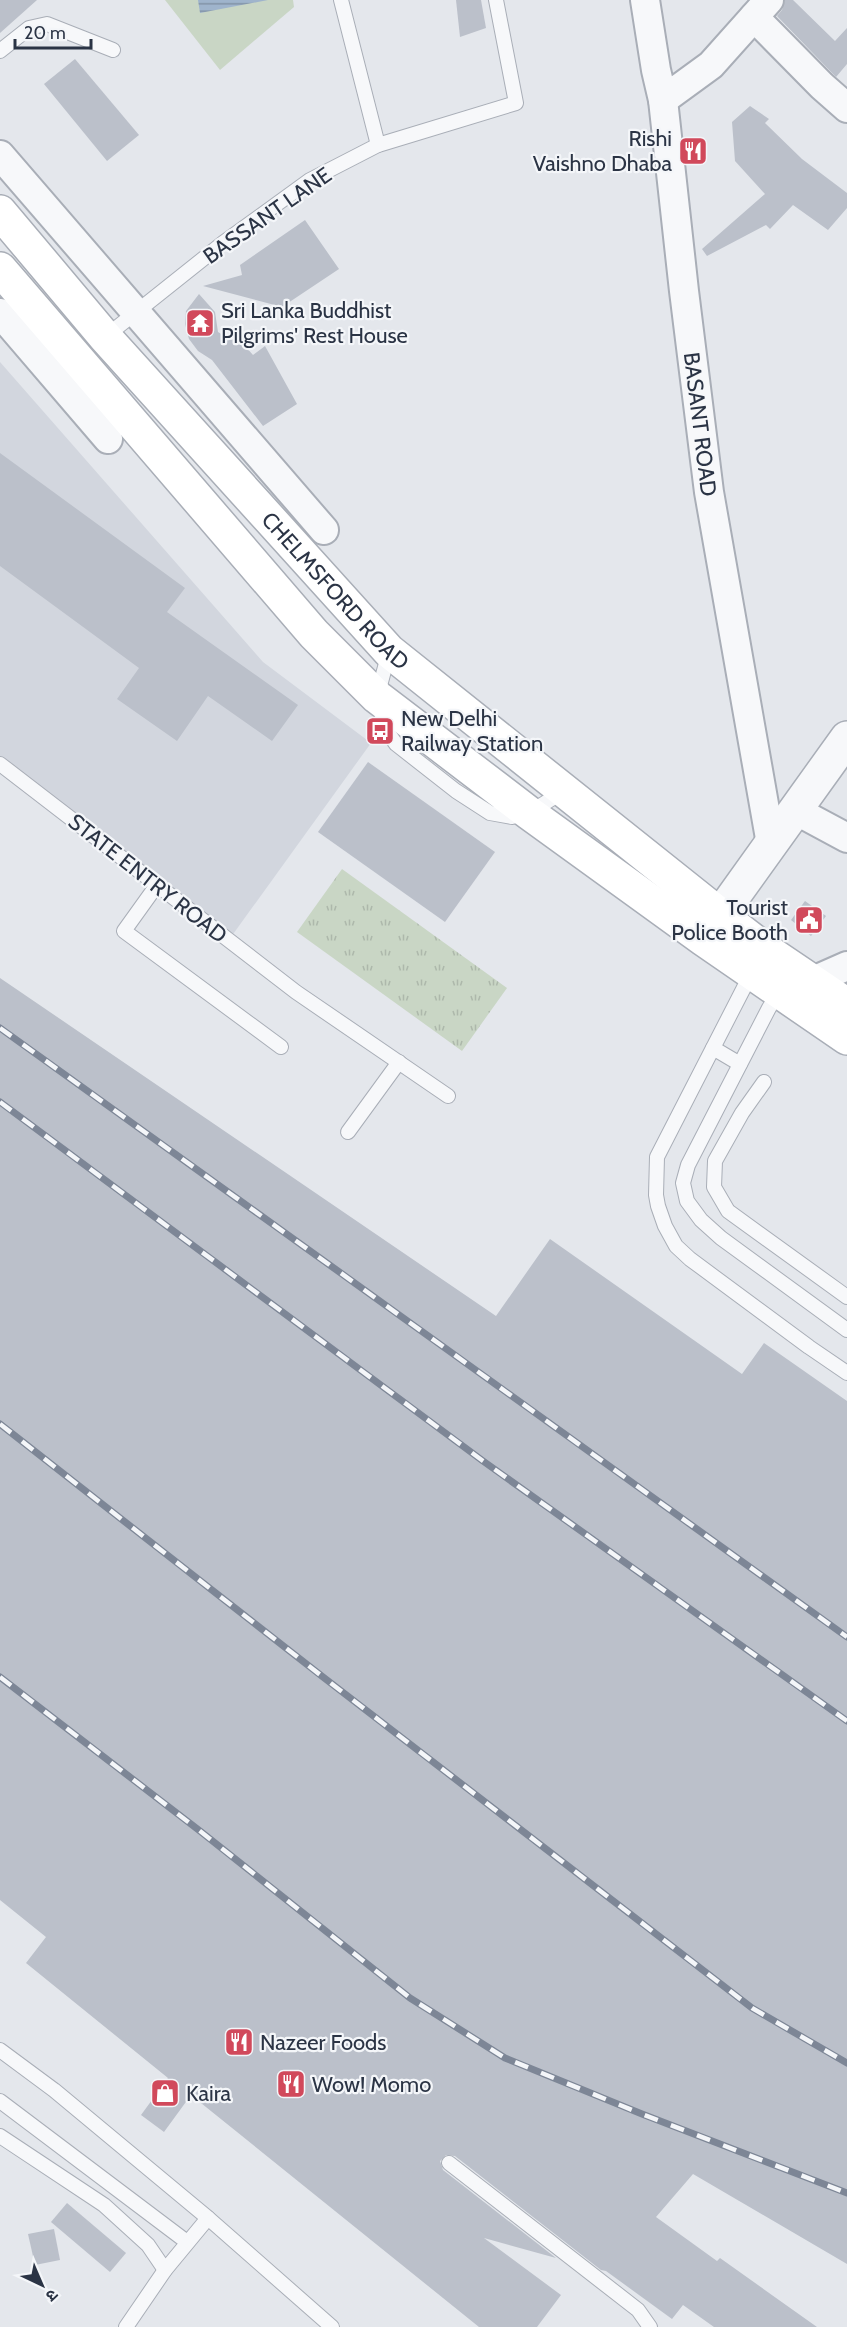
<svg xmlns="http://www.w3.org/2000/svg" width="847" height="2327" font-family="Cabin,'Noto Sans Devanagari',sans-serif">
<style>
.built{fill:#d2d6de}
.grass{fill:url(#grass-tufts)}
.pitch{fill:#c9d6c5}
.water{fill:url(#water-rules)}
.building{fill:#bbc0ca}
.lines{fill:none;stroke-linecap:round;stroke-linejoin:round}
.service-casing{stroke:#a9aeb7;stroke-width:16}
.minor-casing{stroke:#a9aeb7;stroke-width:32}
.tertiary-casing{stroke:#a9aeb7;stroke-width:36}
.secondary-casing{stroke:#a9aeb7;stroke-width:36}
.service{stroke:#f7f8fa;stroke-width:14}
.minor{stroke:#f7f8fa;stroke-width:28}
.tertiary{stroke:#f7f8fa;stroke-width:33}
.secondary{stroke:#fff;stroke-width:33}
.rail-casing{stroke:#7d8696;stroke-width:7}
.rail{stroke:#f4f6f9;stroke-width:4.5;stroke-dasharray:14;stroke-linecap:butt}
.labels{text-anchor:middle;stroke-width:4.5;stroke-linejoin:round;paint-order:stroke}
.poi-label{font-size:22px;fill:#2b3445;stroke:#f4f6f9;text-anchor:start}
.street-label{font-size:22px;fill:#2b3445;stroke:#f4f6f9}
</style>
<defs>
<pattern id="grass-tufts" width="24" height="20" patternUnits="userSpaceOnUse" patternTransform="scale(1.5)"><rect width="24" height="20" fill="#c9d6c5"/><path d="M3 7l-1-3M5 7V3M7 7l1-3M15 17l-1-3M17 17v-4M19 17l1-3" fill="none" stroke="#adb8ab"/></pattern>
<pattern id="water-rules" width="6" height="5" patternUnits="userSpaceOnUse" patternTransform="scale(1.5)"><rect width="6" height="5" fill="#9fb4cc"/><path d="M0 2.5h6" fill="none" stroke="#8293a7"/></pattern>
</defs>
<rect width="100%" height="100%" fill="#e4e7ec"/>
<!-- built -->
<polygon class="built" points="0,362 263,662 371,743 231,937 0,763"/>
<!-- grass -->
<polygon class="grass" points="342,869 507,988 462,1051 297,932"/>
<!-- pitch -->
<polygon class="pitch" points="165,0 293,0 294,7 220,70"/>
<!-- water -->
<polygon class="water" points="198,0 268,0 200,13"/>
<!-- building -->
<g class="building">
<polygon points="0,0 37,0 0,33"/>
<polygon points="456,0 481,0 486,28 460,37"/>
<polygon points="785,0 793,0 835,41 847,28 847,64 836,77 777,16 782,10"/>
<polygon points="75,59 139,135 107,161 44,84"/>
<polygon points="750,106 769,119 765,123 802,159 847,193 847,208 828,230 793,205 770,229 766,225 707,256 702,249 765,194 735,161 732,122"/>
<polygon points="305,220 339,269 282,307 203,286 242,275 240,265"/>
<polygon points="199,294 215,312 218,332 231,340 238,338 253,355 265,346 297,404 263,426 212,360 198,351 189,339 185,324 186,311"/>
<polygon points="0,453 185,588 167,612 298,705 272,741 208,696 177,741 117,699 139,668 0,566"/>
<polygon points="368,762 495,852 445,922 318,832"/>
<polygon points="805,901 826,916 811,936 791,920"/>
<polygon points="0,978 496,1316 550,1239 742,1374 764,1343 847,1401 847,2264 693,2174 656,2217 717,2261 720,2258 817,2327 714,2327 683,2305 672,2319 606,2271 601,2270 455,2156 446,2155 440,2161 443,2170 556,2258 484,2238 561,2295 537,2327 479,2327 191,2095 164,2132 141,2115 168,2078 26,1963 46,1937 0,1900"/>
<polygon points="67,2203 126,2253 110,2272 51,2222"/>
<polygon points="54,2229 60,2260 35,2265 28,2234"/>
</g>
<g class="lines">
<!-- service casing -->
<g class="service-casing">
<g id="service">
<polyline points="341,0 378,145"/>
<polyline points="0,51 29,28 47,24 113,50"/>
<polyline points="105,337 223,243 310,180 378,145 516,103 496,0"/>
<polyline points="389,652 377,697 386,730 396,744 456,791 490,813 512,817 529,813 564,791"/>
<polyline points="0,764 296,992 448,1096"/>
<polyline points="157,885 124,931 281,1047"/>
<polyline points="752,972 657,1157 656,1195 658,1206 665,1226 676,1246 690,1259 809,1347 847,1373"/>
<polyline points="779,992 769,1008 688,1165 683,1183 687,1201 701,1220 721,1238 847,1330"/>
<polyline points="713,1048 740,1064"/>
<polyline points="764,1082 742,1113 715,1161 714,1187 728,1211 847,1297"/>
<polyline points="348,1132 399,1062"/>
<polyline points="0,2050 54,2090 208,2218 165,2270 126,2327"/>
<polyline points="0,2101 187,2242"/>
<polyline points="0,2136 104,2205 148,2245 165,2270"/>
<polyline points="449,2163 638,2310 650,2327"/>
<polyline points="208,2218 332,2327"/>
</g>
</g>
<!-- minor casing -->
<g class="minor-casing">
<g id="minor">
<path id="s1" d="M645,0L656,70L663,100L684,291L709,492L771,844"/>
<polyline points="754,17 822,86 847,108"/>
<polyline points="663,100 711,65 769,0"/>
<polyline points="0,155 324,530"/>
<polyline points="0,313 108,439"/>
<polyline points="795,810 847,838"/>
<polyline points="813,981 847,966"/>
</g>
</g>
<!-- tertiary casing -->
<g class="tertiary-casing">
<polyline id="tertiary" points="720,915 847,738"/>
</g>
<!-- secondary casing -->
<g class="secondary-casing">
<g id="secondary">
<path id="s2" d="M0,212L105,337L389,651L720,915L767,951L847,1005"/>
<polyline points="0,269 314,634 377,697 529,813 703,939 847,1038"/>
</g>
</g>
<!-- service -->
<use href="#service" class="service"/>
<!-- minor -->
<use href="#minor" class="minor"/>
<!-- tertiary -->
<use href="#tertiary" class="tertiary"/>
<!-- secondary -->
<use href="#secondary" class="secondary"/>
<!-- rail casing -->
<g class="rail-casing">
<g id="rail">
<polyline points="0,1028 847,1637"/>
<polyline points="0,1102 483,1461 847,1721"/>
<polyline points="0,1424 323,1677 752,2008 847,2063"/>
<polyline points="0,1677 200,1831 410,1998 505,2058 642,2114 847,2193"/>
</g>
</g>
<!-- rail -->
<use href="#rail" class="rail"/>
</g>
<!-- icons -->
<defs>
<g id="restaurant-square" transform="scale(1.5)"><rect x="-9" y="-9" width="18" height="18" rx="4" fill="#d1495b" stroke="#f4f6f9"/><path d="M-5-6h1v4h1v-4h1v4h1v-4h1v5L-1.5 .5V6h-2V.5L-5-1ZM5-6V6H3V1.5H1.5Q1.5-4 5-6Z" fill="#fff"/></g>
<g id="temple-square" transform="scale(1.5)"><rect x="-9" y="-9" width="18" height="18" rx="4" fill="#d1495b" stroke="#f4f6f9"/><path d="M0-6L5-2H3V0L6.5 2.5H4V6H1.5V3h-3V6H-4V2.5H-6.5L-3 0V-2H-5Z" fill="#fff"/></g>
<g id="bus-square" transform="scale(1.5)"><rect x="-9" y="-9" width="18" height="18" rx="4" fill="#d1495b" stroke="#f4f6f9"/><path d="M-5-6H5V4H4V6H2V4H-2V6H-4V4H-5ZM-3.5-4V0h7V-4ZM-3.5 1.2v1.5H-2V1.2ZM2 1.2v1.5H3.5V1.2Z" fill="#fff"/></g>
<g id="civic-square" transform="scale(1.5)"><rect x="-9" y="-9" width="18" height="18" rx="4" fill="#d1495b" stroke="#f4f6f9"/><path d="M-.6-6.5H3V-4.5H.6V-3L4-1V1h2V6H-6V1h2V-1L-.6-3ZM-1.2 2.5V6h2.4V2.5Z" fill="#fff"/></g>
<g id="shop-square" transform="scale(1.5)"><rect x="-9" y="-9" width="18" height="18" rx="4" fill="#d1495b" stroke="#f4f6f9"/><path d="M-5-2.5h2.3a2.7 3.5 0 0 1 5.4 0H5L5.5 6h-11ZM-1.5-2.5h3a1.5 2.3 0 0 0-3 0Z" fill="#fff"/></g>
</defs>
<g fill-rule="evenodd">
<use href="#restaurant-square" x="693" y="151"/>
<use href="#temple-square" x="200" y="323"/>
<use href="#bus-square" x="380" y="731"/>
<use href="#civic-square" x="809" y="920"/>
<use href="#restaurant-square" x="239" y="2042"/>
<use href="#restaurant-square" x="291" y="2084"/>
<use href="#shop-square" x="165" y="2093"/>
</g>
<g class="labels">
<!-- poi labels -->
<g class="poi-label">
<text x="672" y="146" text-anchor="end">Rishi<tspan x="672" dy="25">Vaishno Dhaba</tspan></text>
<text x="221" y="318">Sri Lanka Buddhist<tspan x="221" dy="25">Pilgrims' Rest House</tspan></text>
<text x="401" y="726">New Delhi<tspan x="401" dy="25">Railway Station</tspan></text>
<text x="788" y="915" text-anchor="end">Tourist<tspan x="788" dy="25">Police Booth</tspan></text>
<text x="260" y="2050">Nazeer Foods</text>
<text x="312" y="2092">Wow! Momo</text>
<text x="186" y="2101">Kaira</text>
</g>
<!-- street labels -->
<g class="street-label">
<text transform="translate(267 215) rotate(-35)" y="8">BASSANT LANE</text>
<text dy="8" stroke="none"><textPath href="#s1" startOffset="428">BASANT ROAD</textPath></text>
<text dy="8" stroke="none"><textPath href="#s2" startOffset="506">CHELMSFORD ROAD</textPath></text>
<text transform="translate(148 878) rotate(38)" y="8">STATE ENTRY ROAD</text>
</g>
</g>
<!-- north arrow -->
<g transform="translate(42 2285) rotate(136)" stroke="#f4f6f9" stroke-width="4.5" paint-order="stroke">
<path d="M0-4.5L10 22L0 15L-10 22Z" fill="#2b3445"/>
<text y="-9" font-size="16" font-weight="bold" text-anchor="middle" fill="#2b3445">उ</text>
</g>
<!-- scale -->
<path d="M15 39v9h76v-9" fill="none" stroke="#2b3445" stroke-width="3"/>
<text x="24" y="39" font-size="18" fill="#2b3445" stroke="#f4f6f9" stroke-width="4.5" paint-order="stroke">20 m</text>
</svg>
